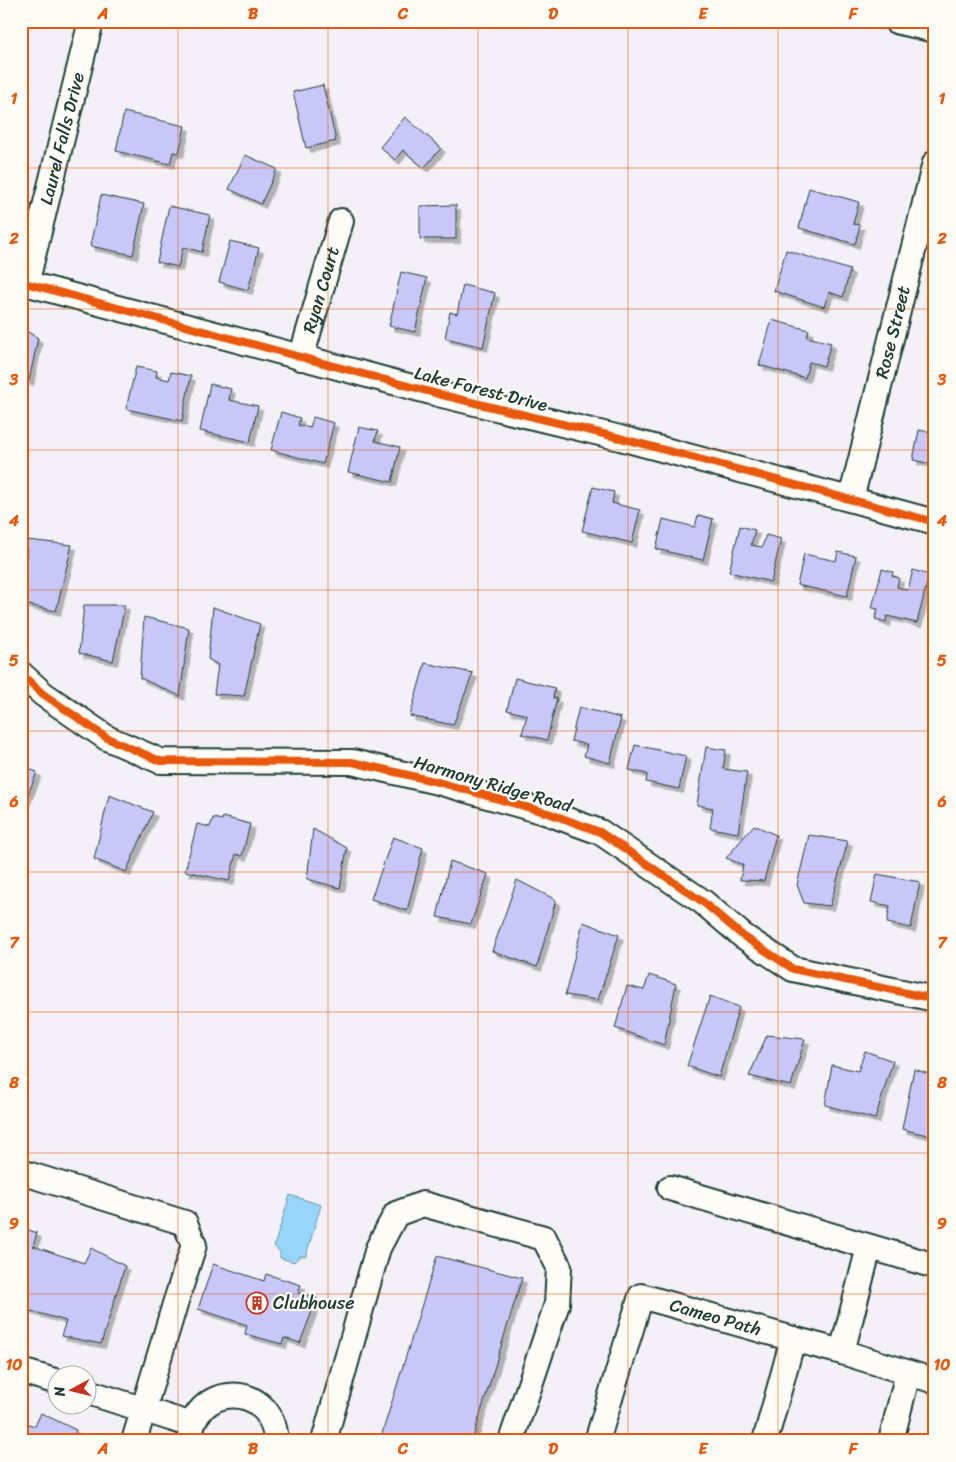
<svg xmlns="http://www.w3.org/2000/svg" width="956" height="1462" font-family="Sriracha,sans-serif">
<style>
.water{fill:#98d6f9;stroke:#6899aa}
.building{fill:#c9c6f8;stroke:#1f3d34;filter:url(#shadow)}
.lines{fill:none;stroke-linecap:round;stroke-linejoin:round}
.street-casing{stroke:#1f3d34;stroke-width:28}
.street{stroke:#fdfcf7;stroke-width:24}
.cycleway-casing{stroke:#fdfcf7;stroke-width:11}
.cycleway{stroke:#e8590c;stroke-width:8}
.grid{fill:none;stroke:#e8590c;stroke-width:1;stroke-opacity:0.55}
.labels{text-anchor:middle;stroke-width:4.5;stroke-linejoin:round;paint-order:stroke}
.street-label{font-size:18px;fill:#1f3d34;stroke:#fdfcf7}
.poi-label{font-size:18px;fill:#1f3d34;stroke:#fdfcf7;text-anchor:start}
.neatline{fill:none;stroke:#e8590c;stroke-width:2}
.grid-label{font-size:16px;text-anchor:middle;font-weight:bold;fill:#e8590c}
</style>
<defs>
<filter id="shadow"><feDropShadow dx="4.5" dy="4.5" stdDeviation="0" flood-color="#0004"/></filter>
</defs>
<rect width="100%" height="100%" fill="#f3f1f7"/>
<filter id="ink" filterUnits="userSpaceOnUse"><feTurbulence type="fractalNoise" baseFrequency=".02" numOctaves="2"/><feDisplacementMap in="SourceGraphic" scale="10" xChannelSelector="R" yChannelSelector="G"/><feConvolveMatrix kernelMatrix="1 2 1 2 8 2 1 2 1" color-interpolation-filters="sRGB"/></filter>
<g filter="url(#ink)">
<!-- water -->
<polygon class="water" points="290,1195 321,1205 306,1256 300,1256 294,1262 280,1258 280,1252 274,1246"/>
<!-- building -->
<g class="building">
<polygon points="323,85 336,141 306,148 293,92"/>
<polygon points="124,112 185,126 179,153 173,152 170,164 116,151"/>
<polygon points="405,117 441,148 424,168 403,150 395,160 380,147"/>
<polygon points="245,155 277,169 261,204 229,189"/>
<polygon points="809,188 859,202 853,224 860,225 855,244 799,228"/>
<polygon points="101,195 144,204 133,255 90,246"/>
<polygon points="456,205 456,239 420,239 420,206"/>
<polygon points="169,206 210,215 202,252 183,247 178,267 157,262"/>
<polygon points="230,241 259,248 248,290 219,282"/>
<polygon points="786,250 850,270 843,297 829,292 824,307 774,291"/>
<polygon points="401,272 427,278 415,332 389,326"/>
<polygon points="463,285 495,293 483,347 445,338 450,312 457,314"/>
<polygon points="772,320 809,330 807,337 831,343 824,366 809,362 805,378 759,365"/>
<polygon points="21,328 38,338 29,381 21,379"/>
<polygon points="136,367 157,371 156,377 169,380 171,372 191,376 182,421 126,409"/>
<polygon points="210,384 231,389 229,400 258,406 250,442 200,431"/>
<polygon points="281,412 300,418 298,425 310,428 313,417 334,423 323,464 271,450"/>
<polygon points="359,427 378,431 375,441 400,447 392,482 348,472"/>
<polygon points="919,430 935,433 935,465 913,460"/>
<polygon points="593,487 614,492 612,503 640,510 632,543 582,531"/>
<polygon points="698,515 713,519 703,560 656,549 663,519 695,527"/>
<polygon points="740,526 755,530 751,545 762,547 766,535 781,539 771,582 729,572"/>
<polygon points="27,540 72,545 56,611 24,604"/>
<polygon points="838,552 856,556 847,596 797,585 804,554 836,561"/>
<polygon points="882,569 893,572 892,576 899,578 897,587 908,590 913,570 929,575 917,623 887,616 886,622 875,619 878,609 872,608"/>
<polygon points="84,605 125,605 113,661 79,653"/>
<polygon points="213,607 260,624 244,696 214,694 218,665 208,659"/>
<polygon points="144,617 189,628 180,696 140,678"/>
<polygon points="425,663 473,673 453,725 410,716"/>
<polygon points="515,678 555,688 553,698 557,698 547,740 522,734 527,715 507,710"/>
<polygon points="579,707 621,718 610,763 584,756 587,745 571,741"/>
<polygon points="635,745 686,756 679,789 646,782 647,774 629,770"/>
<polygon points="706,747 726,750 723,769 747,772 738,833 710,828 713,808 697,805"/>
<polygon points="21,766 37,772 21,812"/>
<polygon points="109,795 153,812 126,872 94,859"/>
<polygon points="223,817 250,824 242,856 236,854 229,881 185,871 197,824 210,827 213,818 222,820"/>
<polygon points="754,825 776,835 764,881 740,880 743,865 726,858"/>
<polygon points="313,829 347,848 340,888 307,879"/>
<polygon points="809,835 848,841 830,906 804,903 797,885"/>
<polygon points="393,837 423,848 407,911 371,899"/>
<polygon points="450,861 488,874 471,924 437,917"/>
<polygon points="877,874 920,882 911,928 887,923 890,906 871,902"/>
<polygon points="517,880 556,900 537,967 492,951"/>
<polygon points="583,922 619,935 598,1000 565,995"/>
<polygon points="649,975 676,984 664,1045 615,1028 627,986 644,990"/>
<polygon points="710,996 739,1007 719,1077 687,1066"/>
<polygon points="767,1035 805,1039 791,1086 749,1076"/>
<polygon points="865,1051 893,1061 875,1119 825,1105 832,1065 858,1071"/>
<polygon points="914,1069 935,1076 935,1137 902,1129"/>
<polygon points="21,1227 37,1233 33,1246 84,1263 91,1248 125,1266 101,1344 61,1336 66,1321 21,1308"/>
<polygon points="437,1256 522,1278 472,1441 392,1441 381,1437"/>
<polygon points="213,1264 264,1281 266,1274 301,1285 298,1293 317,1298 300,1343 284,1338 282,1344 245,1334 247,1325 198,1309"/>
<polygon points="41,1413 76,1430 73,1441 21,1441 21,1422 35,1426"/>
</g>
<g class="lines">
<!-- street casing -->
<g class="street-casing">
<g id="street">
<polyline points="896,21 935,30"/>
<polyline points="21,282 438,394 620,438 935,522"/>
<path id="s1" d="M26,284L91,21"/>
<path id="s2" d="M301,358L341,221"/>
<path id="s3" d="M851,499L935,163"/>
<polyline points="21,674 43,694 107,738 160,761 352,762 438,782 548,813 600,832 703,902 743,936 793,969 935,999"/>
<polyline points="21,1172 185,1223 194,1245 175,1304 134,1441"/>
<polyline points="670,1188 935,1266"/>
<polyline points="842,1352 869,1247"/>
<polyline points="21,1371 58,1382"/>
<polyline points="88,1392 192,1425"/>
<path d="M190,1441C190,1384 272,1377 276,1441"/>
<polyline points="324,1441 378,1248 396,1214 423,1204 544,1238 559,1267 557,1304 511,1441"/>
<path id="s4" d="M597,1441L641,1296L793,1339L842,1352L935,1381"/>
<polyline points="765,1441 793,1339"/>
<polyline points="891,1441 908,1373"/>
</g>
</g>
<!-- street -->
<use href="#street" class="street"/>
<!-- cycleway casing -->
<g class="cycleway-casing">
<g id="cycleway">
<polyline points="21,282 438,394 620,438 935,522"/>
<polyline points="21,674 43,694 107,738 160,761 352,762 438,782 548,813 600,832 703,902 743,936 793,969 935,999"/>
</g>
</g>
<!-- cycleway -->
<use href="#cycleway" class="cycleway"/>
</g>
</g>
<!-- grid -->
<path class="grid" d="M178,21V1441M328,21V1441M478,21V1441M628,21V1441M778,21V1441M21,168H935M21,309H935M21,450H935M21,590H935M21,731H935M21,872H935M21,1012H935M21,1153H935M21,1294H935"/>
<!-- icons -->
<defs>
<g id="building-ring" transform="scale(1.125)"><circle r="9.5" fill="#fdfcf7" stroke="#c8321e" stroke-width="1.5"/><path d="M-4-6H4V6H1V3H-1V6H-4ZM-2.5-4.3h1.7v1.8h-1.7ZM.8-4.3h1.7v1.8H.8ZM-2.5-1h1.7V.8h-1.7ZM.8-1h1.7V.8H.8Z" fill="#c8321e"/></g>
</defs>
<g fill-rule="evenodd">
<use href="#building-ring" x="257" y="1303"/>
</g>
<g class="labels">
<!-- street labels -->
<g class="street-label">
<text dy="6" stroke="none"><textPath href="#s1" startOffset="150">Laurel Falls Drive</textPath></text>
<text dy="6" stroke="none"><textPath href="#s2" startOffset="71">Ryan Court</textPath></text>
<text dy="6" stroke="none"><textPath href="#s3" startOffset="172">Rose Street</textPath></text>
<text transform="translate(481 389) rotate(14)" y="6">Lake Forest Drive</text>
<text transform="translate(493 784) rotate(16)" y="6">Harmony Ridge Road</text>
<text dy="6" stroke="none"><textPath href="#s4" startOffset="229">Cameo Path</textPath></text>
</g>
<!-- poi labels -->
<g class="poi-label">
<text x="273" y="1309">Clubhouse</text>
</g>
</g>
<!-- margin -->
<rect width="956" height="1462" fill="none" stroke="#fdfcf7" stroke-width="55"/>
<!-- north arrow -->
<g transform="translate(72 1390) rotate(263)"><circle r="24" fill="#fdfcf7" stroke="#a4b0a9"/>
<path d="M0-4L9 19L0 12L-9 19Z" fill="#c8321e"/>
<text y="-8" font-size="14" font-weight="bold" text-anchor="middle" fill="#1f3d34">N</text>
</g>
<rect x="28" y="28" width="900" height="1406" class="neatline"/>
<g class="grid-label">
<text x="103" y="19">A</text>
<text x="253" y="19">B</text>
<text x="403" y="19">C</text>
<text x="553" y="19">D</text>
<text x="703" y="19">E</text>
<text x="853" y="19">F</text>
<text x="14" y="104">1</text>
<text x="942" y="104">1</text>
<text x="14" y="244">2</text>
<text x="942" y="244">2</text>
<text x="14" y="385">3</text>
<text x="942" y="385">3</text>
<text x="14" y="526">4</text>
<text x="942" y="526">4</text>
<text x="14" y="666">5</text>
<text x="942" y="666">5</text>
<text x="14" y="807">6</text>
<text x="942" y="807">6</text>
<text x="14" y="948">7</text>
<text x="942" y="948">7</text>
<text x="14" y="1088">8</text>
<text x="942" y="1088">8</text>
<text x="14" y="1229">9</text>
<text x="942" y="1229">9</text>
<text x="14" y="1370">10</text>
<text x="942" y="1370">10</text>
<text x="103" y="1454">A</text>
<text x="253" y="1454">B</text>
<text x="403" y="1454">C</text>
<text x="553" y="1454">D</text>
<text x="703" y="1454">E</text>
<text x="853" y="1454">F</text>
</g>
</svg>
